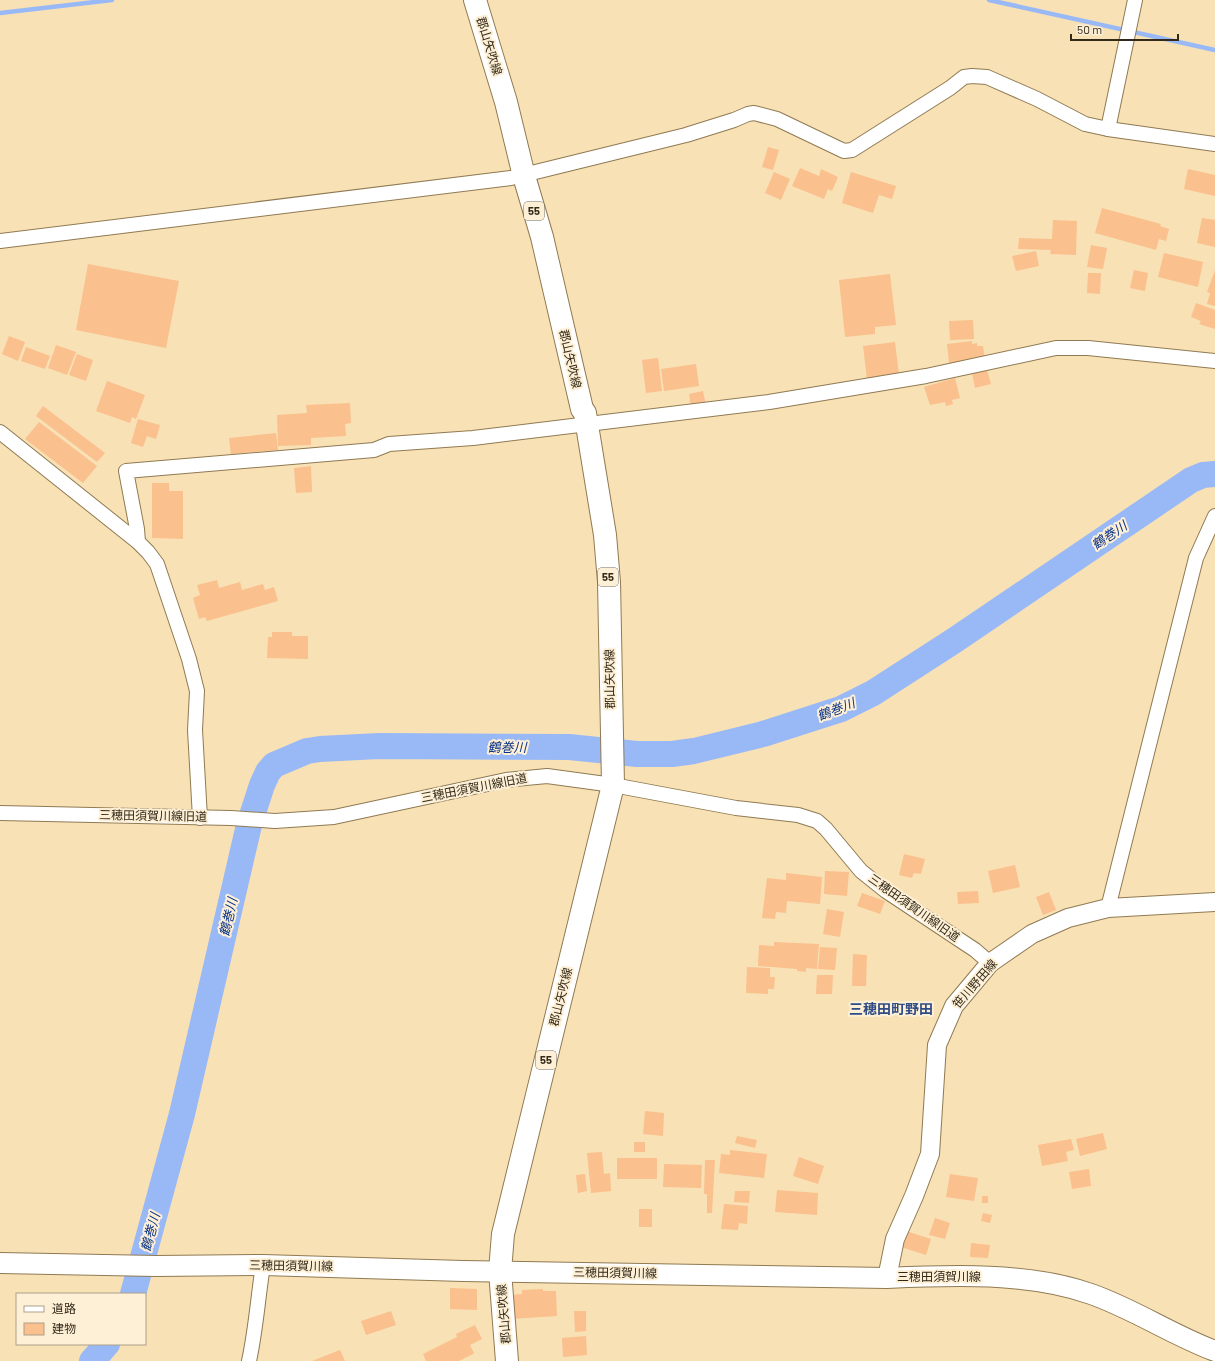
<svg xmlns="http://www.w3.org/2000/svg" width="1215" height="1361" font-family="Barlow,'Noto Sans JP',sans-serif">
<style>
.lines{fill:none;stroke-linecap:round;stroke-linejoin:round}
.stream{stroke:#99b9f6;stroke-width:4.5}
.river{stroke:#99b9f6;stroke-width:26}
.building{fill:#fac08d}
.minor-casing{stroke:#8f7a52;stroke-width:16}
.tertiary-casing{stroke:#8f7a52;stroke-width:20}
.secondary-casing{stroke:#8f7a52;stroke-width:22}
.primary-casing{stroke:#8f7a52;stroke-width:24}
.minor{stroke:#fff;stroke-width:14}
.tertiary{stroke:#fff;stroke-width:18}
.secondary{stroke:#fff;stroke-width:20}
.primary{stroke:#fff;stroke-width:22}
.labels{text-anchor:middle;stroke-width:4;stroke-linejoin:round;paint-order:stroke}
.shield{fill:#fef0d6;stroke:#6f6551;stroke-width:1}
.shield-label{font-size:11px;font-weight:bold;fill:#322918}
.street-label{font-size:12px;fill:#322918;stroke:#fef0d6}
.water-label{font-size:13px;font-style:italic;fill:#093288;stroke:#fef0d6}
.quarter-label{font-size:14px;font-weight:bold;fill:#2f4c84;stroke:#fef0d6}
</style>
<rect width="100%" height="100%" fill="#f9e1b6"/>
<g class="lines">
<!-- stream -->
<g class="stream">
<polyline points="989,0 1215,50"/>
<polyline points="0,13 112,0"/>
</g>
<!-- river -->
<g class="river">
<polyline points="133,1294 182,1114 249,825 262,785 268,772 274,765 307,751 320,749 379,746 569,747 637,754 672,754 694,751 763,734 841,709 873,693 955,640 1191,480 1203,475 1215,474"/>
<polyline points="92,1361 107,1344"/>
</g>
</g>
<!-- building -->
<g class="building">
<polygon points="768,147 779,150 773,170 762,167"/>
<polygon points="800,168 819,176 821,169 838,177 832,191 828,189 824,199 792,186"/>
<polygon points="1188,169 1215,175 1215,196 1184,189"/>
<polygon points="774,172 790,179 781,200 765,193"/>
<polygon points="851,172 896,186 892,199 879,195 873,213 842,203"/>
<polygon points="1102,208 1161,224 1160,226 1169,229 1166,241 1159,239 1156,250 1095,233"/>
<polygon points="1202,218 1215,220 1215,247 1197,243"/>
<polygon points="1053,220 1077,221 1076,255 1050,254 1051,250 1018,249 1019,238 1052,239"/>
<polygon points="1091,245 1107,248 1103,269 1087,267"/>
<polygon points="1036,251 1039,266 1016,271 1012,256"/>
<polygon points="1164,253 1203,262 1198,287 1158,277"/>
<polygon points="88,264 179,281 166,348 76,330"/>
<polygon points="1134,270 1148,273 1145,291 1130,288"/>
<polygon points="1215,270 1215,306 1207,304 1210,293 1207,292"/>
<polygon points="1088,273 1101,273 1100,294 1087,293"/>
<polygon points="890,274 896,325 875,327 875,334 845,337 839,280"/>
<polygon points="1196,303 1215,310 1215,329 1199,324 1201,321 1191,317"/>
<polygon points="973,320 974,339 950,340 949,321"/>
<polygon points="9,336 25,342 18,361 2,354"/>
<polygon points="972,341 972,344 977,343 977,346 983,346 985,360 949,363 947,344"/>
<polygon points="895,342 899,375 867,379 863,346"/>
<polygon points="56,345 76,352 67,375 48,368"/>
<polygon points="26,347 50,356 45,369 21,361"/>
<polygon points="77,354 93,360 86,381 69,375"/>
<polygon points="658,358 662,391 646,393 642,360"/>
<polygon points="696,364 699,386 664,391 661,369"/>
<polygon points="987,370 991,384 975,388 972,373"/>
<polygon points="955,378 960,398 952,400 953,404 946,406 945,402 930,405 924,387"/>
<polygon points="107,381 145,395 136,419 132,417 130,423 96,411"/>
<polygon points="703,391 706,406 691,408 689,394"/>
<polygon points="350,403 351,423 345,424 346,436 311,438 311,445 278,446 277,415 307,413 306,405"/>
<polygon points="43,406 105,453 97,462 36,416"/>
<polygon points="138,419 160,425 156,439 147,436 143,447 131,443"/>
<polygon points="39,422 97,466 83,483 25,439"/>
<polygon points="276,433 278,450 231,454 229,438"/>
<polygon points="311,466 312,492 296,493 294,468"/>
<polygon points="152,483 169,483 169,491 183,491 183,539 152,538"/>
<polygon points="217,580 219,588 240,582 242,590 263,584 265,590 274,587 278,601 207,621 205,617 199,619 193,598 200,595 197,585"/>
<polygon points="272,632 292,632 292,636 308,636 308,659 267,658 268,637 272,637"/>
<polygon points="904,854 925,859 921,874 914,873 912,878 899,875"/>
<polygon points="1015,865 1020,887 993,893 988,871"/>
<polygon points="825,871 849,872 847,896 824,894"/>
<polygon points="786,873 822,877 820,904 787,901 786,913 776,912 775,919 762,918 767,878 786,880"/>
<polygon points="978,891 979,903 958,904 957,892"/>
<polygon points="1049,892 1056,910 1043,915 1036,897"/>
<polygon points="862,893 885,901 880,914 857,906"/>
<polygon points="827,909 844,912 840,937 823,934"/>
<polygon points="774,942 819,944 817,969 806,968 806,972 797,971 797,969 758,966 759,945 774,946"/>
<polygon points="820,947 837,948 835,970 818,969"/>
<polygon points="853,954 867,955 866,986 852,986"/>
<polygon points="747,967 770,968 770,977 775,977 774,989 768,989 768,994 746,993"/>
<polygon points="817,975 833,975 832,994 816,994"/>
<polygon points="645,1111 664,1113 663,1136 643,1134"/>
<polygon points="1103,1133 1107,1149 1080,1156 1076,1139"/>
<polygon points="737,1136 757,1140 755,1148 735,1143"/>
<polygon points="1071,1139 1074,1150 1066,1152 1068,1161 1042,1166 1038,1145"/>
<rect x="634" y="1142" width="11" height="10"/>
<polygon points="730,1150 767,1154 764,1178 719,1173 721,1154 730,1155"/>
<polygon points="602,1152 604,1174 610,1173 611,1191 591,1193 587,1153"/>
<polygon points="799,1157 824,1166 818,1184 793,1176"/>
<rect x="617" y="1158" width="40" height="21"/>
<polygon points="705,1160 715,1160 712,1213 707,1213 707,1194 704,1194"/>
<polygon points="664,1164 702,1165 701,1188 663,1187"/>
<polygon points="1089,1169 1091,1186 1072,1189 1069,1172"/>
<polygon points="585,1174 587,1191 578,1193 576,1175"/>
<polygon points="950,1174 978,1178 974,1201 946,1197"/>
<polygon points="777,1190 818,1193 817,1215 775,1212"/>
<polygon points="735,1191 750,1191 749,1203 734,1202"/>
<rect x="982" y="1196" width="6" height="7"/>
<polygon points="724,1204 748,1206 747,1224 739,1223 738,1230 721,1229"/>
<rect x="639" y="1209" width="13" height="18"/>
<polygon points="983,1213 992,1215 990,1223 981,1221"/>
<polygon points="935,1218 950,1223 945,1239 929,1235"/>
<polygon points="906,1231 931,1239 926,1255 901,1247"/>
<polygon points="971,1243 990,1245 988,1258 970,1257"/>
<polygon points="450,1288 477,1289 477,1310 450,1309"/>
<polygon points="543,1289 543,1291 556,1291 557,1316 511,1319 510,1295 522,1294 522,1290"/>
<polygon points="391,1311 396,1325 366,1335 361,1321"/>
<polygon points="574,1311 586,1311 586,1331 575,1332"/>
<polygon points="475,1325 482,1339 470,1345 474,1353 473,1354 459,1361 426,1361 423,1354 457,1337 456,1334"/>
<polygon points="586,1336 587,1355 563,1357 562,1338"/>
<polygon points="340,1350 345,1361 312,1361"/>
</g>
<g class="lines">
<!-- minor casing -->
<g class="minor-casing">
<g id="minor">
<polyline points="1108,129 1135,0"/>
<polyline points="0,241 511,178 686,135 734,120 748,114 754,113 777,119 844,151 852,150 950,88 964,77 972,76 987,77 1037,99 1085,124 1108,129 1215,144"/>
<polyline points="0,432 138,542 148,552 157,564 189,659 197,691 195,730 200,818"/>
<polyline points="138,542 137,529 126,471 374,450 389,444 473,438 769,402 926,376 1056,348 1088,348 1215,361"/>
<polyline points="0,813 231,818 275,821 334,817 506,780 547,776 613,785 736,808 798,815 817,821 826,829 861,871 886,891 975,950 990,963"/>
<polyline points="1108,908 1196,558 1215,516"/>
<path d="M249,1361C256,1329 258,1297 263,1265"/>
</g>
</g>
<!-- tertiary casing -->
<g class="tertiary-casing">
<polyline id="tertiary" points="887,1278 895,1239 914,1196 930,1154 937,1045 954,1006 990,963 1032,934 1068,918 1108,908 1215,902"/>
</g>
<!-- secondary casing -->
<g class="secondary-casing">
<path id="secondary" d="M0,1263L156,1266L263,1265L463,1271L887,1278C951,1275 1029,1272 1091,1294C1134,1309 1172,1335 1215,1351"/>
</g>
<!-- primary casing -->
<g class="primary-casing">
<polyline id="primary" points="475,0 506,102 524,176 542,237 582,409 585,413 605,535 609,582 613,785 503,1234 500,1271 507,1361"/>
</g>
<!-- minor -->
<use href="#minor" class="minor"/>
<!-- tertiary -->
<use href="#tertiary" class="tertiary"/>
<!-- secondary -->
<use href="#secondary" class="secondary"/>
<!-- primary -->
<use href="#primary" class="primary"/>
</g>
<g class="labels">
<!-- shield labels -->
<g class="shield">
<rect x="524" y="202" width="20" height="18" rx="3"/>
<rect x="598" y="568" width="20" height="18" rx="3"/>
<rect x="536" y="1051" width="20" height="18" rx="3"/>
</g>
<g class="shield-label">
<text x="534" y="215">55</text>
<text x="608" y="581">55</text>
<text x="546" y="1064">55</text>
</g>
<!-- street labels -->
<g class="street-label">
<text transform="translate(489 46) rotate(73)" y="4">郡山矢吹線</text>
<text transform="translate(570 359) rotate(77)" y="4">郡山矢吹線</text>
<text transform="translate(610 679) rotate(-91)" y="4">郡山矢吹線</text>
<text transform="translate(474 788) rotate(-11)" y="4">三穂田須賀川線旧道</text>
<text transform="translate(153 816) rotate(1)" y="4">三穂田須賀川線旧道</text>
<text transform="translate(914 908) rotate(35)" y="4">三穂田須賀川線旧道</text>
<text transform="translate(975 984) rotate(-49)" y="4">笹川野田線</text>
<text transform="translate(561 997) rotate(-76)" y="4">郡山矢吹線</text>
<text transform="translate(291 1266) rotate(1)" y="4">三穂田須賀川線</text>
<text transform="translate(615 1273) rotate(1)" y="4">三穂田須賀川線</text>
<text x="939" y="1281">三穂田須賀川線</text>
<text transform="translate(504 1314) rotate(-95)" y="4">郡山矢吹線</text>
</g>
<!-- water labels -->
<g class="water-label">
<text transform="translate(1109 535) rotate(-34)" y="5">鶴巻川</text>
<text transform="translate(836 709) rotate(-21)" y="5">鶴巻川</text>
<text x="507" y="752">鶴巻川</text>
<text transform="translate(228 917) rotate(-77)" y="5">鶴巻川</text>
<text transform="translate(150 1232) rotate(-75)" y="5">鶴巻川</text>
</g>
<!-- quarter labels -->
<g class="quarter-label">
<text x="891" y="1014">三穂田町野田</text>
</g>
</g>
<!-- legend -->
<rect x="16" y="1293" width="130" height="52" fill="#fef0d6" stroke="#aca08a"/>
<rect x="24" y="1306" width="20" height="6" fill="#ffffff" stroke="#aca08a"/>
<text x="52" y="1313" font-size="12" fill="#322918">道路</text>
<rect x="24" y="1323" width="20" height="12" fill="#fac08d" stroke="#aca08a"/>
<text x="52" y="1333" font-size="12" fill="#322918">建物</text>
<!-- scale -->
<path d="M1071 34v6h107v-6" fill="none" stroke="#322918" stroke-width="2"/>
<text x="1077" y="34" font-size="12" fill="#322918" stroke="#fef0d6" stroke-width="3" paint-order="stroke">50 m</text>
</svg>
